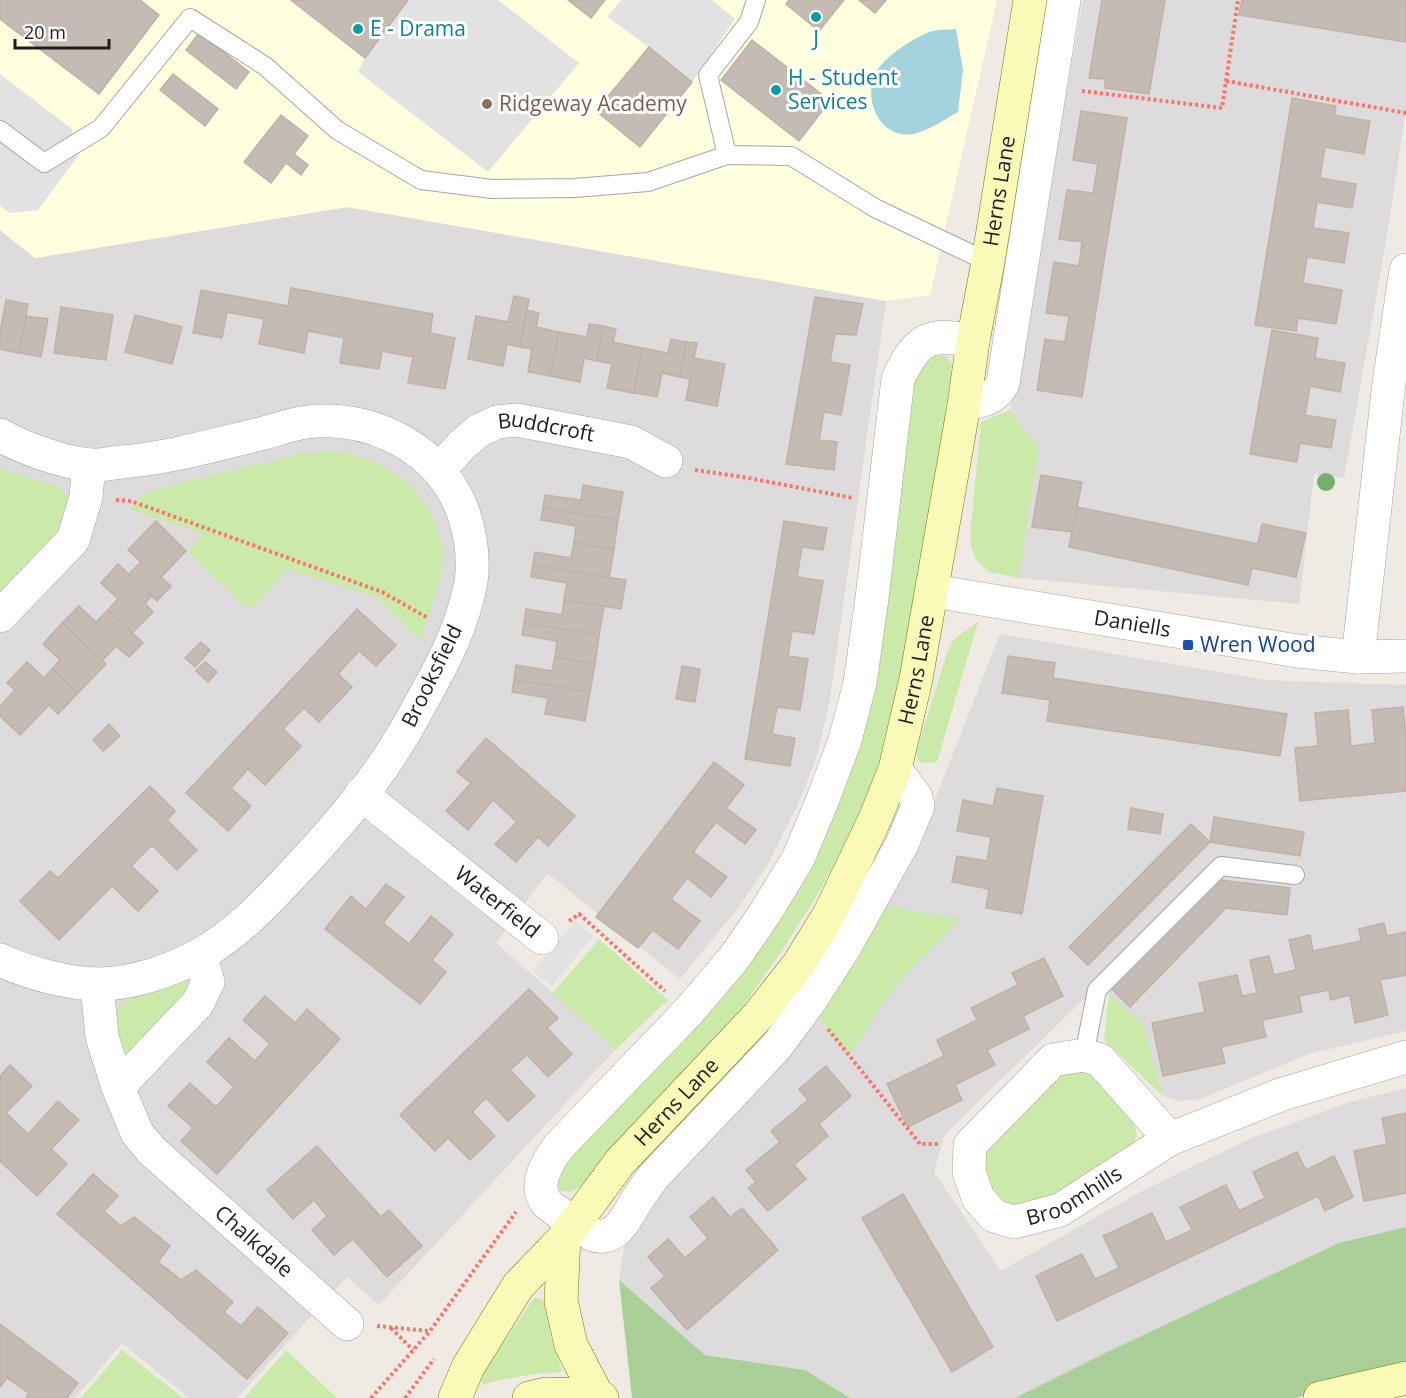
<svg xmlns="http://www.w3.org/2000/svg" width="1406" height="1398" font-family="'Open Sans',sans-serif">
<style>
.residential{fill:#dddbdb}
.education{fill:#fffede}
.grass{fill:#cbeaa9}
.forest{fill:#aacf98}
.parking{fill:#e2e2e2}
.water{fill:#a4d3de}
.building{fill:#c4bbb4;stroke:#c1b1a6;stroke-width:1.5}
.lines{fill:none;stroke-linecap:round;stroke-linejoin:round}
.lane-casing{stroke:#a5a5a5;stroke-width:20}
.street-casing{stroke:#a5a5a5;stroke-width:34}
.secondary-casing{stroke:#6f7803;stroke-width:34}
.path{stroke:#fc7469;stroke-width:4;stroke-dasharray:3 3;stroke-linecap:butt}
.lane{stroke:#fff;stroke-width:18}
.street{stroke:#fff;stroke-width:33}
.secondary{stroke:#f9fab8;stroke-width:33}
.tree{fill:#71b06f}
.culture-dot{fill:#0f9aa8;stroke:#fff;stroke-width:2}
.education-dot{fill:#8d6e63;stroke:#fff;stroke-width:2}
.transit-dot{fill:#1a4fb4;stroke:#fff;stroke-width:2}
.labels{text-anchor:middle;stroke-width:6;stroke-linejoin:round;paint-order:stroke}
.culture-label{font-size:21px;fill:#0d838f;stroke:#fff;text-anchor:start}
.education-label{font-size:21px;fill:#785e54;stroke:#fff;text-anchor:start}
.street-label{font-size:21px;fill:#1e1e1e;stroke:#fff}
.transit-label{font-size:21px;fill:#164399;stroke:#fff;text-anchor:start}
</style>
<rect width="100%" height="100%" fill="#efebe4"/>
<!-- residential -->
<g class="residential">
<polygon points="1083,0 1406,0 1406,109 1387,236 1344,478 1314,474 1299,604 1019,578 1039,449 1010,410"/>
<polygon points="347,207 886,301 830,699 818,752 801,798 768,864 738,908 680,979 547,873 496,943 553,993 615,1050 379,1305 347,1277 237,1398 189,1398 122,1343 75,1398 0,1398 0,230 35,258"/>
<polygon points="1000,634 1265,680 1406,685 1406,1031 1309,1054 1200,1099 1179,1101 1163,1096 1143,1024 1109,994 1087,996 945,1134 934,1172 1001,1271 1142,1191 1249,1139 1350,1102 1406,1088 1406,1227 1339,1243 1107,1352 1015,1398 850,1398 805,1370 705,1355 619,1280 625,1241 912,858"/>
</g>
<!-- education -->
<polygon class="education" points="0,0 997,0 930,295 886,301 348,207 35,258 0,230"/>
<!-- grass -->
<g class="grass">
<polygon points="933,355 946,356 952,364 943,450 884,767 858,824 814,900 785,946 744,1005 710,1044 633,1123 581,1186 571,1192 561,1191 557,1184 554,1171 823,831 915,368"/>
<polygon points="1010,410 1039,449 1019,578 989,572 977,561 971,547 971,526 981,422"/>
<path d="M334,451C382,458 422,482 437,530C439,536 443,545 443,552C442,579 430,615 420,640L377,597L288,569L250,610L188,552L204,534L131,510L140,498L156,489L306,453Z"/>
<polygon points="0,469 57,486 68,496 69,512 63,531 0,599"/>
<polygon points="978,622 937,762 920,763 916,752 948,650 954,639"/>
<polygon points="869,903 960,919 897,984 849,1055 808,1004"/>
<polygon points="599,939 668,1000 615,1050 553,993"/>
<path d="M183,979L188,982L190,988L131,1052L123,1051L118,1049C117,1039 114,1026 115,1016C119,993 164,985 183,979Z"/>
<polygon points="1109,994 1143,1024 1163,1096 1104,1040"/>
<polygon points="1087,1069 1133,1121 1137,1135 1131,1149 1035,1205 1024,1209 990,1199 982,1147 1050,1078"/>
<path d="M535,1297L545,1301C547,1327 554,1349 563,1372C536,1373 509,1377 482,1385L480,1376Z"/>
<polygon points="122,1350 183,1398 81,1398"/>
<polygon points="286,1350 337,1398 244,1398"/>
</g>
<!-- forest -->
<g class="forest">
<polygon points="1406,1227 1406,1365 1296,1398 1015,1398 1107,1352 1339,1243"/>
<polygon points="619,1280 705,1355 805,1370 850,1398 632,1398"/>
</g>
<!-- parking -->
<g class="parking">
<polygon points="408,0 498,0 579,63 488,172 358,72 365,58"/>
<polygon points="621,0 712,0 735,19 692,82 649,47 607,17"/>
<polygon points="0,74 72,129 78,156 38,210 10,213 0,206"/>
<polygon points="575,921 593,936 552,986 533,971"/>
</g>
<!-- water -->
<path class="water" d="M956,29L963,70L958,112C945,119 931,129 917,133C883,143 862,102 875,74C883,57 916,36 933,31C940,29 949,30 956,29Z"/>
<!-- building -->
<g class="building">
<polygon points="0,0 140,0 159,15 99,94 0,19"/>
<polygon points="291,0 408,0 365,58"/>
<polygon points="568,0 605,0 591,18"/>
<polygon points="789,0 844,0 819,31 786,4"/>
<polygon points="859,0 886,0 875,13"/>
<polygon points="1102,0 1165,0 1149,94 1105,88 1105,79 1089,78"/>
<polygon points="1242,0 1406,0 1406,42 1239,15"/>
<polygon points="199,33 249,72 236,89 186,50"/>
<polygon points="752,40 830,101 799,141 721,80"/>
<polygon points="649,47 692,82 640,147 596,111"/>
<polygon points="173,74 218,109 205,126 160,90"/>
<polygon points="1292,98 1336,106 1334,115 1370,121 1364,154 1325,147 1320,178 1356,184 1352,208 1317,202 1313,228 1349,233 1344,263 1307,257 1303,283 1342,290 1336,324 1298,318 1296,331 1255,325"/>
<polygon points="1081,111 1127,118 1082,397 1037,390 1045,339 1065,342 1069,316 1046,313 1054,262 1079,266 1082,242 1059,239 1067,190 1093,193 1098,164 1073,160"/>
<polygon points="281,115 308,136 294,154 308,165 301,175 286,163 271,183 244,162"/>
<polygon points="291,288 433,314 430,333 455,338 445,389 408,383 413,357 382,351 379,369 340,363 344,338 308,331 304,353 259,344 264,319 227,312 222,338 193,333 201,290 288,306"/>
<polygon points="514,296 529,299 520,347 507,344 503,366 468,359 476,316 508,322"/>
<polygon points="815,297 863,304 856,335 835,334 830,362 850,365 841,415 824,412 819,440 837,442 834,470 786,464"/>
<polygon points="6,300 28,304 19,353 0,349 0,332"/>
<polygon points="61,307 113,315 106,360 54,353"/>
<polygon points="527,310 539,313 536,327 559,332 550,376 528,372 532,349 520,347"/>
<polygon points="135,315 182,327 172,364 125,352"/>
<polygon points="26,316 48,319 41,357 19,353"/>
<polygon points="589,324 603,326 597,361 584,358 580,382 550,376 559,332 587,337"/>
<polygon points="603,326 616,329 613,342 642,348 634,393 607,388 612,364 597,361"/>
<polygon points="1272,330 1318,338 1315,358 1345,363 1340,392 1310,386 1305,415 1336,420 1331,448 1300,443 1297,462 1250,454"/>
<polygon points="671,339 686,342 680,377 662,373 657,397 634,393 642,348 668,353"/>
<polygon points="686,342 697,343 694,358 725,364 717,406 686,400 690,379 680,377"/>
<polygon points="1041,475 1082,482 1072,532 1032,527"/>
<polygon points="583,485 623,492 618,520 543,508 545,495 581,500"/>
<polygon points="1077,507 1258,544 1262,524 1306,533 1296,577 1252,568 1248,585 1069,547"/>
<polygon points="543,508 618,520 614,549 574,543 576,526 541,520"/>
<polygon points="156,521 186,551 161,577 171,586 157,601 129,574 141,562 128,550"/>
<polygon points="784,521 827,528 823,550 802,547 797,577 823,581 814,634 792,631 788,656 808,659 800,710 777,707 772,734 795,738 790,766 745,759"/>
<polygon points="574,543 614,549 609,578 533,565 535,552 571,558"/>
<polygon points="118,564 152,596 145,603 153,612 132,633 108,610 118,599 101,583"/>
<polygon points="533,565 626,580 621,609 564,600 567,583 531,577"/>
<polygon points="564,600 604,606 599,635 524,623 526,609 562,615"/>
<polygon points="79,606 96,622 108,610 143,643 129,657 116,646 102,661 62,623"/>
<polygon points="357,609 396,645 376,666 359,651 338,674 352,687 319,722 304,708 283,729 301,746 265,785 248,769 231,788 251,806 228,831 186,793"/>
<polygon points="62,623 106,664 78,693 52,669 60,660 43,644"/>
<polygon points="524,623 599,635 595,664 555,657 557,641 522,635"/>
<polygon points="201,642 210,650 195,667 185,658"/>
<polygon points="1008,656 1055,663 1053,678 1287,714 1280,756 1047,721 1050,700 1002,693"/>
<polygon points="555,657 595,664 590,692 514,680 516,665 552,671"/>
<polygon points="27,662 44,678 52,669 78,693 58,714 49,705 20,735 0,716 0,706 15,690 7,683"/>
<polygon points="205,662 217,672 208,682 196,671"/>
<polygon points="682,666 700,669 695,702 676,699"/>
<polygon points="514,680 590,692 585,721 545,714 548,698 512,692"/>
<polygon points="1403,707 1406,736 1406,791 1300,801 1295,748 1318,746 1315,713 1348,710 1351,746 1375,743 1372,710"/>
<polygon points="109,724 120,736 103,751 93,740"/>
<polygon points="486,738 575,816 548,846 538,837 516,862 495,844 517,822 493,800 468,830 446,811 471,783 457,772"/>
<polygon points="714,762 744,785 726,808 756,830 745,844 716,822 693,852 727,877 711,897 687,878 671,899 700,921 678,949 653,930 638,948 596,917"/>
<polygon points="150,786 175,811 167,820 197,850 177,870 152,845 131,866 158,891 138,911 112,886 59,940 20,901 50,871 58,878"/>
<polygon points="997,788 1043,796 1022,914 986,908 989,889 952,882 957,856 987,861 991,837 957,831 963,800 993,806"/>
<polygon points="1131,808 1163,814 1160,834 1128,829"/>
<polygon points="1214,817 1304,832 1300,856 1210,842"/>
<polygon points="1191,824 1210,842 1088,965 1069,947"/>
<polygon points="1218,880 1290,888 1287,915 1226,908 1130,1007 1111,988"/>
<polygon points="386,884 404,897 383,923 409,944 431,916 453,934 432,960 446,972 420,1004 325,929 351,896 366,909"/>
<polygon points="1384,923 1387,936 1406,932 1406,975 1380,980 1388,1015 1355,1023 1350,995 1330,1000 1329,990 1299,996 1302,1012 1262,1020 1266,1037 1221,1047 1225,1063 1163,1076 1152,1023 1205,1012 1199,983 1237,975 1242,996 1257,993 1250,960 1269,956 1274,975 1296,970 1289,940 1310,935 1313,951 1361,941 1359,929"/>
<polygon points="1044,958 1063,996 1023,1016 1029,1029 987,1050 995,1065 955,1085 962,1100 908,1127 887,1084 944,1056 937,1040 977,1020 971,1008 1018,985 1012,973"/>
<polygon points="529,989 558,1018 547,1028 572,1054 548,1077 527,1055 510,1070 535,1096 508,1121 486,1098 472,1112 495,1136 470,1160 448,1138 435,1151 400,1115"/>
<polygon points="265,996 295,1023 307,1009 340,1039 217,1174 181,1141 193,1128 168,1106 190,1083 216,1107 234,1087 207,1062 229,1038 255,1061 270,1044 243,1020"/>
<polygon points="10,1065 32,1086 6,1113 28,1134 58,1101 79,1120 51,1149 67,1164 37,1196 0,1161 0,1076"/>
<polygon points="826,1066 851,1096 819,1124 828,1136 794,1165 806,1179 768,1211 748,1188 756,1182 746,1170 780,1142 771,1131 808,1100 799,1089"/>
<polygon points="1406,1113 1406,1193 1364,1201 1354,1151 1387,1144 1382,1118"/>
<polygon points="317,1146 381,1217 389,1210 422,1246 387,1277 353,1239 334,1255 312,1230 327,1216 314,1200 293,1219 267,1190"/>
<polygon points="1297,1152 1306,1170 1334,1156 1353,1197 1325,1211 1318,1196 1057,1321 1036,1276 1082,1254 1095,1279 1119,1268 1103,1236 1152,1213 1166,1242 1192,1230 1180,1207 1226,1185 1239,1211 1265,1198 1253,1172"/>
<polygon points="93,1174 118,1196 104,1211 121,1226 134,1217 170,1246 158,1262 181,1280 196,1270 233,1302 224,1312 241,1326 258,1307 288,1333 247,1379 57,1214"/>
<polygon points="903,1194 993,1347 952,1372 862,1218"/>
<polygon points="713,1197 730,1217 742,1208 778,1250 687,1330 651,1288 665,1276 648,1257 668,1239 685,1258 708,1238 690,1217"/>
<polygon points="0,1324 78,1383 67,1398 26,1398 29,1393 7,1378 0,1387"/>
</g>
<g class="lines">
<!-- lane casing -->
<g class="lane-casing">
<g id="lane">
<polyline points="0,130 44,163 101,128 190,18 265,66 337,130 421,180 492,189 575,188 648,182 727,155 791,156 875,208 988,262"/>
<polyline points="727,155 708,75 749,22 756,0"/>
<polyline points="1084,1055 1097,990 1221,866 1295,875"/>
</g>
</g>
<!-- street casing -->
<g class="street-casing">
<g id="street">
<path d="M964,405C980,401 995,400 1003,383L1064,0"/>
<path d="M0,435C22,448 65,463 90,465C100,466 111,463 121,462C170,458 217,444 264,433C278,429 292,424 307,422C366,415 428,443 456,496C469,520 475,556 471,582C463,625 444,662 423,699C415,714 407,729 398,743C370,789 328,837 291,876C264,905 235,935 201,954C171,971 132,984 98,984C69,984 25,972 0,960"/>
<path id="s1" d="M439,470L462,445L478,431L497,422L517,420L631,442L666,461"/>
<path id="s2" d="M933,591L1297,651L1358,657L1406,656"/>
<polyline points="0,616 73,540 86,497 89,465"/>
<polyline points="1358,657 1389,383 1406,270"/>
<path d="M895,769L916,797L918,806L902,844L846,945L808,1004L776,1047L654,1176C648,1184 642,1192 637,1200C627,1216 616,1243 593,1235C584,1229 551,1209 546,1202C533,1184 548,1161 559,1146L689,1011L734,958L765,913L798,859L823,799L845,740L860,683L872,598L898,379C917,338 929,332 973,341"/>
<path id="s3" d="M361,794L542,938"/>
<path id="s4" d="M97,984L102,1037L118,1087L137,1133L152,1151L347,1324"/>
<polyline points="118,1087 198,1003 208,982 200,955"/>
<path id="s5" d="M1170,1139L1100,1060L1084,1055L1053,1060L970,1145L969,1172L978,1198L994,1216L1014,1222L1060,1210L1170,1139L1280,1095L1406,1057"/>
</g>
</g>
<!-- secondary casing -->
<g class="secondary-casing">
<g id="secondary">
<polyline points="564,1238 561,1301 571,1345 597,1395"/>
<path id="s6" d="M455,1398L468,1367L518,1286L564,1238L620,1162L758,1016L798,965L829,915L875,819L895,769L916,679L964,405L973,341L988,262L1030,0"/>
<polyline points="529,1398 546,1394 597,1395 602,1398"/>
<polyline points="1320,1398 1406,1378"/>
</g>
</g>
<!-- path -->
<g class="path">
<polyline points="1226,81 1406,113"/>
<polyline points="1082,91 1222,108 1238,0"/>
<polyline points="695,470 743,477 853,498"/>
<polyline points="116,500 131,501 382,592 428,618"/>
<polyline points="569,921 579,914 665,991"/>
<polyline points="828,1029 920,1144 939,1144"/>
<polyline points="377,1326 429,1331"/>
<polyline points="391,1328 413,1350"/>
<polyline points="371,1398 430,1331 516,1212"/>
<polyline points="405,1398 434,1359"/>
</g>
<!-- lane -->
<use href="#lane" class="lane"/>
<!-- street -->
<use href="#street" class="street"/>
<!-- secondary -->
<use href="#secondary" class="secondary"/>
</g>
<!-- trees -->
<circle class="tree" cx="1326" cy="482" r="9"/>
<!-- markers -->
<g class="culture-dot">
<circle cx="816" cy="17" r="6"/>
<circle cx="358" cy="29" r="6"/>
<circle cx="776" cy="90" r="6"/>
</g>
<circle class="education-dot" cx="487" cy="104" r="6"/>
<rect class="transit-dot" x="1182" y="639" width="12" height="12" rx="3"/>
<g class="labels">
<!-- culture labels -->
<g class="culture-label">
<text x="370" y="36">E - Drama</text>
<text x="816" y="46" text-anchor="middle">J</text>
<text x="788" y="85">H - Student<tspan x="788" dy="24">Services</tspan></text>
</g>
<!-- education labels -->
<g class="education-label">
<text x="499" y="111">Ridgeway Academy</text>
</g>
<!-- street labels -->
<g class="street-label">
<text dy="7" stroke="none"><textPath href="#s6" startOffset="1362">Herns Lane</textPath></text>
<text dy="7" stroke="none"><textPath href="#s1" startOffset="126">Buddcroft</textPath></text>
<text dy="7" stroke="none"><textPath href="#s2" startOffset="202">Daniells</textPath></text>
<text dy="7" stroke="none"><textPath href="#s6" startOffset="876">Herns Lane</textPath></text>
<text transform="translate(432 676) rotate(-64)" y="7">Brooksfield</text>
<text dy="7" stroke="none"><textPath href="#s3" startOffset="174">Waterfield</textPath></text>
<text dy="7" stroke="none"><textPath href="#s6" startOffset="372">Herns Lane</textPath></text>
<text dy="7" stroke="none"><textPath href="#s5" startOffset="438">Broomhills</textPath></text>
<text dy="7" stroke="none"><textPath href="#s4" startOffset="315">Chalkdale</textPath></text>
</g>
<!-- transit labels -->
<g class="transit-label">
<text x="1200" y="652">Wren Wood</text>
</g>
</g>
<!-- scale -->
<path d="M15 39v9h94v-9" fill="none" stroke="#1e1e1e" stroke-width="3"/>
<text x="24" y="39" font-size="18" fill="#1e1e1e" stroke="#ffffff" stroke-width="4.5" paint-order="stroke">20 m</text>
</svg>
